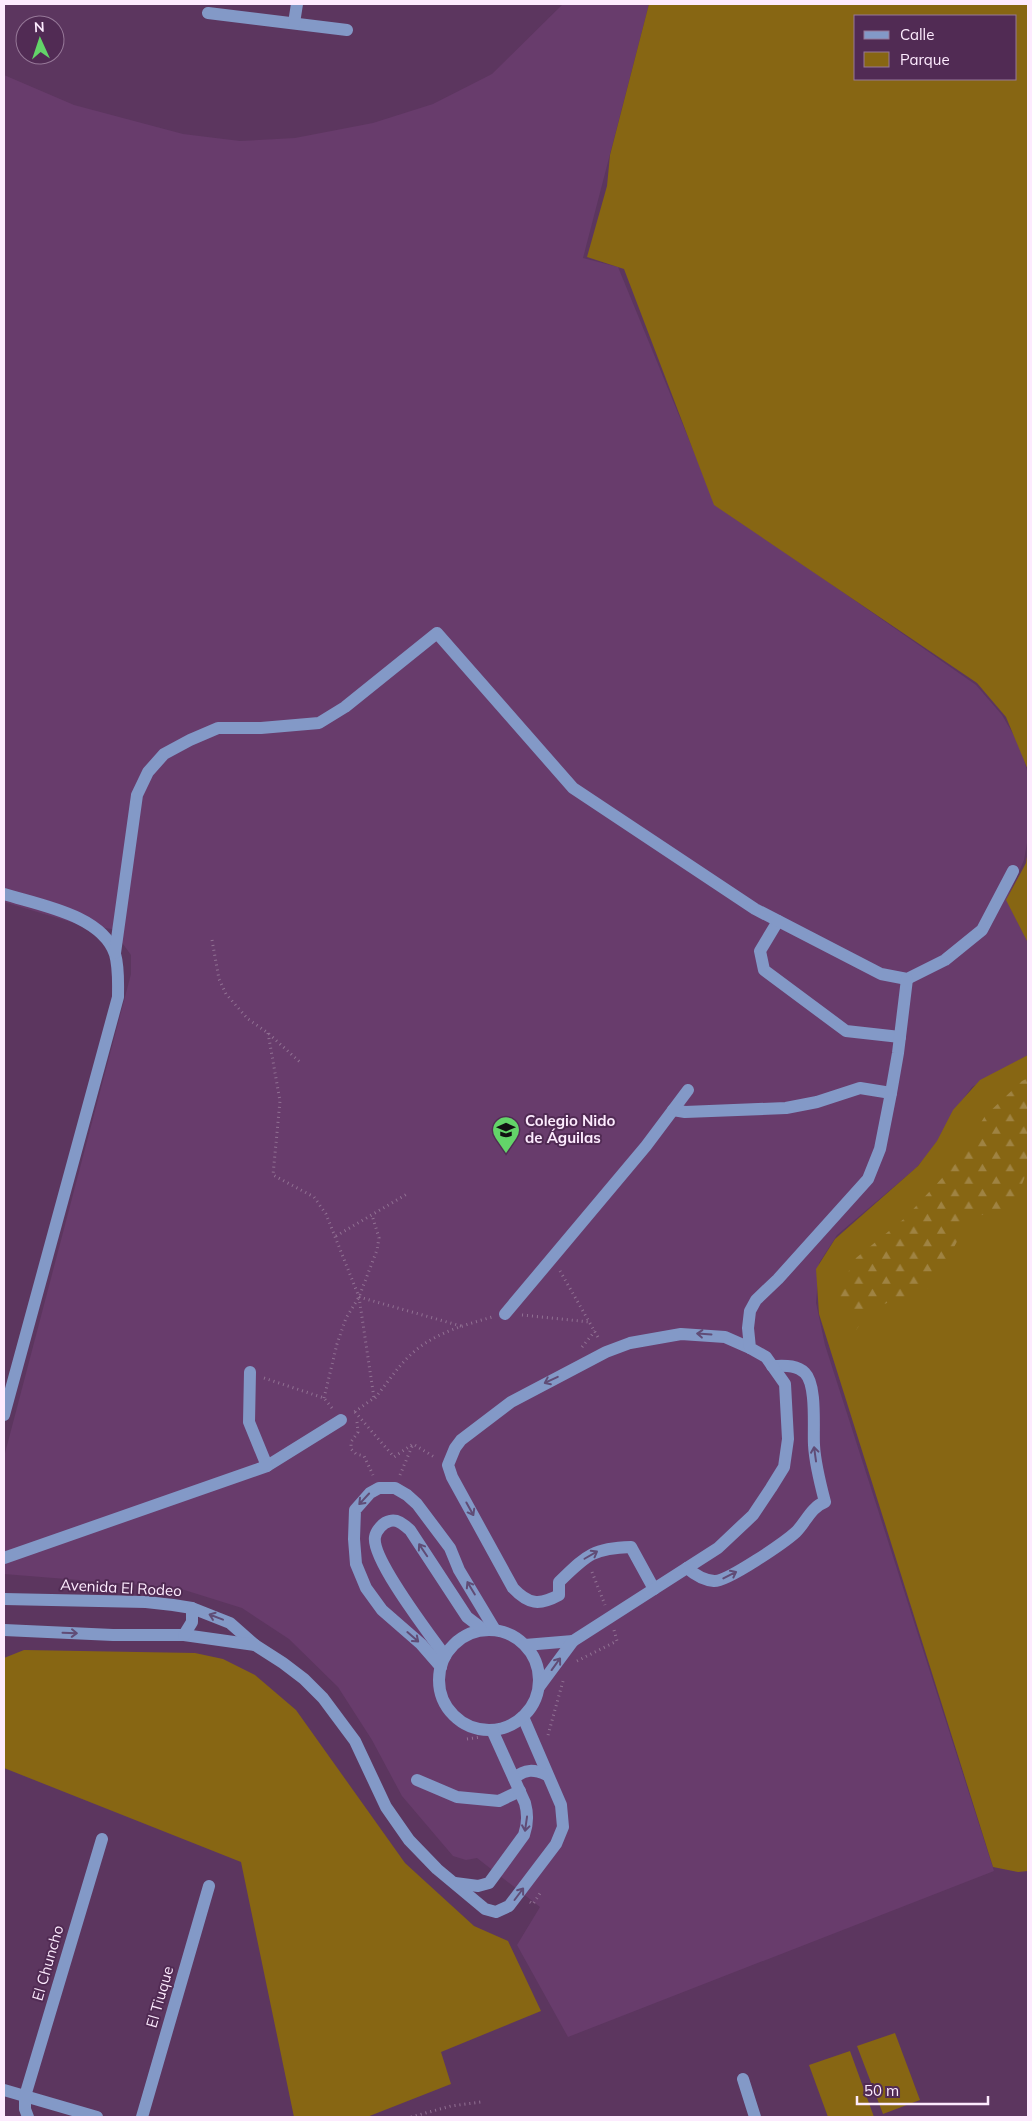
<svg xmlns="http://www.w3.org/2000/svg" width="1032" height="2121" font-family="Mulish,sans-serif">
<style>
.built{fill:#683c6c}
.green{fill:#876613;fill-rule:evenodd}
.forest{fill:url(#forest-firs)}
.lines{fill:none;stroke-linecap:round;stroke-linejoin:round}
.path{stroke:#917193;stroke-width:3;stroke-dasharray:1 4;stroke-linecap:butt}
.minor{stroke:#8399c7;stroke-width:12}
.oneway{stroke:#604c76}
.labels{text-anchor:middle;stroke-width:4;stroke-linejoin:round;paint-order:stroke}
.poi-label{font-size:15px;font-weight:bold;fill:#fdebfe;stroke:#512b54;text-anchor:start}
.street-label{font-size:15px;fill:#fdebfe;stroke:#512b54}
</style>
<defs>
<pattern id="forest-firs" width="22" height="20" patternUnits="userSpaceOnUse" patternTransform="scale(1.25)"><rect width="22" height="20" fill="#876613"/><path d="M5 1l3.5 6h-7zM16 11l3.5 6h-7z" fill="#9f8342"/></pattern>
</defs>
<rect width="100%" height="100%" fill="#5c365f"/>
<!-- built -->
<polygon class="built" points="563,4 649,4 583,258 618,267 715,503 976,685 1002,715 1020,746 1028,774 1028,837 1024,860 1007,900 1028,943 1028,1055 972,1087 955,1110 940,1140 916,1168 837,1235 819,1263 816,1303 825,1345 994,1871 568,2037 517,1945 540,1907 477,1858 466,1860 453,1856 402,1796 372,1740 338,1687 289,1639 242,1608 178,1588 4,1574 4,1457 131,974 131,955 112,929 81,925 4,902 4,75 74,105 183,134 240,141 295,138 373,123 433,104 492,74"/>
<!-- green -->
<g class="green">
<path d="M649,4H1028V770L1006,717L977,683L714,505L624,269L587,257L607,186L610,155ZM856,16H1016V79H856Z"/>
<polygon points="1028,850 1028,943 1006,900 1026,863"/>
<polygon points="1028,1055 1028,1871 1018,1872 993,1867 819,1314 816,1269 835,1239 918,1166 937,1141 953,1110 980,1080"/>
<polygon points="24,1650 195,1653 223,1659 255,1675 296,1710 405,1863 474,1926 508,1941 541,2011 441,2052 451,2084 367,2117 294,2117 241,1862 4,1768 4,1658"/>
<polygon points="895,2033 920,2100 883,2114 857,2046"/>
<polygon points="850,2051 874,2117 828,2117 809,2065"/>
</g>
<!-- forest -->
<polygon class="forest" points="1028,1078 1028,1169 1013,1207 970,1218 932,1287 873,1308 856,1330 836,1294 856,1258 905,1218 956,1163 985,1116 1022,1081"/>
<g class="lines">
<!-- path -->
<g class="path">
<polyline points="212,940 219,979 226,994 248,1019 268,1033 302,1064"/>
<polyline points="268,1033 280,1101 273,1175 314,1197 326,1214 359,1297 374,1398 353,1413"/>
<polyline points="336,1236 407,1194"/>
<polyline points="560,1271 599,1339"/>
<polyline points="359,1297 461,1326"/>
<polyline points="522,1315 590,1322"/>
<polyline points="582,1347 595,1331"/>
<polyline points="264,1378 324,1398 332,1408"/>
<polyline points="324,1398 337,1344 346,1318 359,1297 377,1250 379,1238 372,1215"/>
<path d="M375,1398C388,1382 400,1363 416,1350C438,1332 465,1325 492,1317"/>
<polyline points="355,1412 394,1457 413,1444 436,1458"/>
<polyline points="357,1422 358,1432 351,1442 351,1449 356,1454 364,1456 373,1475"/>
<polyline points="400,1475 413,1444"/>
<polyline points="592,1572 605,1605"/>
<polyline points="577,1661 617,1641 614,1630"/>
<polyline points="548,1735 563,1681"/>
<polyline points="467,1739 481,1737"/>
<polyline points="530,1902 533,1904 541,1892"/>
<polyline points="411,2117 451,2106 481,2102"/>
</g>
<!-- minor -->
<g class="minor">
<polyline points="208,13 347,30"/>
<polyline points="294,23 297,4"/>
<path d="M4,894C39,905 102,915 115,954C119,968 118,983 118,997L4,1415"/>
<polyline points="778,921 760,951 764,970 846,1031 900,1037"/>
<polyline points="115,953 137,795 148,772 164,754 190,740 218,728 261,728 319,723 345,707 437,633 573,788 755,909 881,974 907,979 945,960 982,930 1013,871"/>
<polyline points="673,1110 685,1112 786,1108 817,1102 860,1088 891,1093"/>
<polyline points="505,1314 646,1146 688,1090"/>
<polyline points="267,1466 341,1420"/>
<polyline points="4,1558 267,1466 249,1422 250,1372"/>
<path d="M687,1568C695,1575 703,1580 714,1581C727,1582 785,1542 796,1532C806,1522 811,1507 825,1502C820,1483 815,1464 814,1445C813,1428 817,1385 805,1373C796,1364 783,1366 772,1366"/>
<path d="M654,1589L631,1547C592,1548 586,1556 559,1582V1595C539,1606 528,1604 513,1588L452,1477L448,1465L455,1448L461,1440L511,1402L606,1352L630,1343L681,1334L725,1337L750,1348"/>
<polyline points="4,1599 146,1602 173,1605 192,1608 230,1623 255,1645 283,1663 304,1679 323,1698 355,1741 386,1807 409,1840 437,1869 485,1909 496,1912 509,1906 556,1844 563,1827 561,1805 523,1717"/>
<circle cx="489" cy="1680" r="50"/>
<polyline points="4,1630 113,1635 184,1635 255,1645"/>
<polyline points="184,1635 192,1622 192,1608"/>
<polyline points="525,1645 573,1641"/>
<path d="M445,1656C431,1636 371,1559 375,1537C376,1531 383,1522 390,1521C398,1519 404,1525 410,1530L467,1617L484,1630"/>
<polyline points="441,1667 421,1644 382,1610 366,1588 356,1564 354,1539 355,1510 370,1493 379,1488 395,1488 407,1495 417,1504 450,1548 459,1570 495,1630"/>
<polyline points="539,1687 573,1641 718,1548 753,1515 771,1488 784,1467 788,1439 785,1384 766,1357 750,1348 748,1328 750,1311 756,1300 778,1279 868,1179 880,1149 891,1093 898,1053 907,979"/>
<path d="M514,1778C525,1769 534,1769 547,1775"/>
<polyline points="417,1780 457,1797 499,1801 520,1791"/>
<path d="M455,1883L478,1886L489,1883L524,1835C528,1824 528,1814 525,1803L492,1730"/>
<polyline points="743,2079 755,2117"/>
<polyline points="4,2090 97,2117"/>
<polyline points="28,2117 25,2109 25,2096 102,1839"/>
<polyline points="142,2117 209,1886"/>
</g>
</g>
<!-- one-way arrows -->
<defs><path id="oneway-shaft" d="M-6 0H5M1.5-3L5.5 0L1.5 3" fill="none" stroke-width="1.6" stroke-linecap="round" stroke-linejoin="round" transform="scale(1.25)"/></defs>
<g class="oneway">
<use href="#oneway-shaft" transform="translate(704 1334) rotate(-176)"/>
<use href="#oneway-shaft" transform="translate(551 1380) rotate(155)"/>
<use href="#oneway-shaft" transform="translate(815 1454) rotate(-98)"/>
<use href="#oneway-shaft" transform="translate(364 1499) rotate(133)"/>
<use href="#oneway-shaft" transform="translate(470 1509) rotate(61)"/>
<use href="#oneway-shaft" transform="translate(423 1550) rotate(-124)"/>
<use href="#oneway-shaft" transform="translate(591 1555) rotate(-30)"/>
<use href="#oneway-shaft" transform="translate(730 1575) rotate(-27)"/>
<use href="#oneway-shaft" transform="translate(471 1588) rotate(-121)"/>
<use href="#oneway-shaft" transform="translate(216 1617) rotate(-159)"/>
<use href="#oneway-shaft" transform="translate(70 1633) rotate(2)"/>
<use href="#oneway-shaft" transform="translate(413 1637) rotate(41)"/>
<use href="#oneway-shaft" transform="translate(556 1664) rotate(-54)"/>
<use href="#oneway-shaft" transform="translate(526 1824) rotate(98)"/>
<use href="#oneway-shaft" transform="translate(519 1894) rotate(-53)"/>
</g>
<!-- icons -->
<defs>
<g id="school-pin" transform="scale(1.4375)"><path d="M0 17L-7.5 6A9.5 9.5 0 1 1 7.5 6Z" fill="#63d469" stroke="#512b54"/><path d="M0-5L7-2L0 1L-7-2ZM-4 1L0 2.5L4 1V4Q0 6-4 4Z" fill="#111"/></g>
</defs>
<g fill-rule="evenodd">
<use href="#school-pin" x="506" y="1130"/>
</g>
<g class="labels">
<!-- poi labels -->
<g class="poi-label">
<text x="525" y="1126">Colegio Nido<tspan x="525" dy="17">de Águilas</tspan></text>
</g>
<!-- street labels -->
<g class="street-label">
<text transform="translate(121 1588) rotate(3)" y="5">Avenida El Rodeo</text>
<text transform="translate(48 1963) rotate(-74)" y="5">El Chuncho</text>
<text transform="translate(160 1997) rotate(-74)" y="5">El Tiuque</text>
</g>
</g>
<!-- border -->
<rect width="1032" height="2121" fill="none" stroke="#fdebfe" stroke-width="10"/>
<!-- legend -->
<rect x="854" y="15" width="162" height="65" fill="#512b54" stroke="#967898"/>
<rect x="864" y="31" width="25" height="8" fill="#8399c7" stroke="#967898"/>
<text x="900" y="40" font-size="15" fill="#fdebfe">Calle</text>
<rect x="864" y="52" width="25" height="15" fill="#876613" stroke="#967898"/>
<text x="900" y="65" font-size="15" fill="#fdebfe">Parque</text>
<!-- north arrow -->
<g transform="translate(40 40) rotate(357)"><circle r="24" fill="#512b54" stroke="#967898"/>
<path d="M0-4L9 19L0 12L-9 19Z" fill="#63d469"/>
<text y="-8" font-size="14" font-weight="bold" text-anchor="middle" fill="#fdebfe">N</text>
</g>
<!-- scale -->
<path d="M857 2096v8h131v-8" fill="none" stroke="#fdebfe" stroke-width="2.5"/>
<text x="864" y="2096" font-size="15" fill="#fdebfe" stroke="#512b54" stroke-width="4" paint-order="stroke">50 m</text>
</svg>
